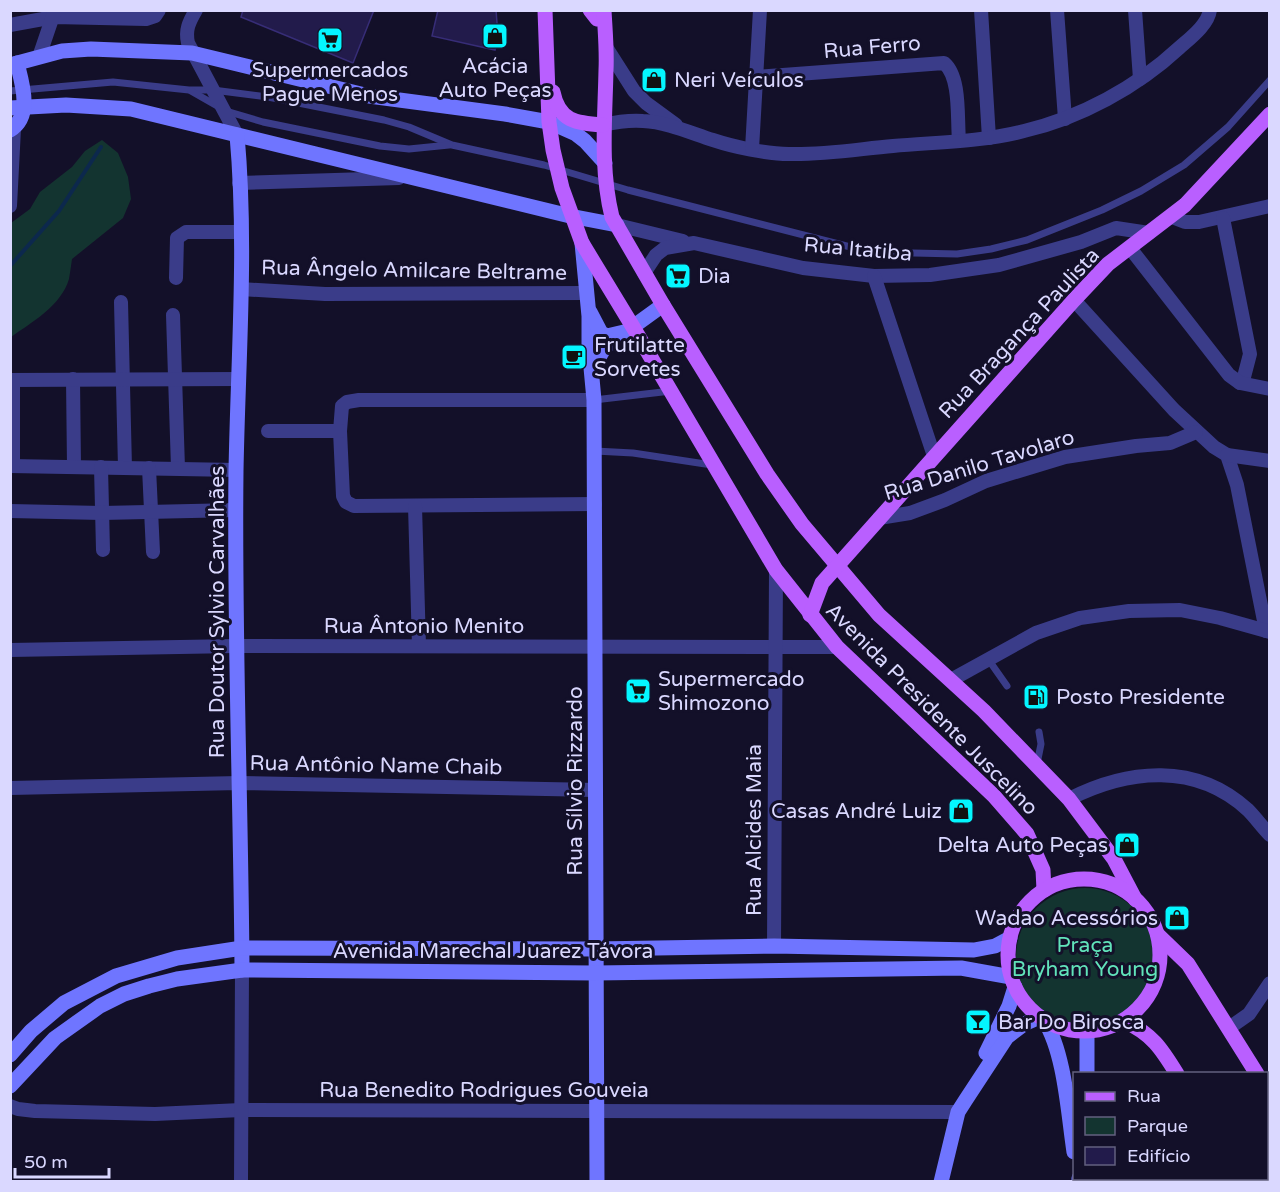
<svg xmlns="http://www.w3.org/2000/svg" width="1280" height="1192" font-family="'Varela Round',sans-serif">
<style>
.green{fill:#133430}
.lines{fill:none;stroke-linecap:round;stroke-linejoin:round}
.stream{stroke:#0c284d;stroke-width:4}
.building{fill:#221b4b;stroke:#372d77;stroke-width:1.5}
.lane{stroke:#3a3c89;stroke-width:7}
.street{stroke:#3a3c89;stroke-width:14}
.secondary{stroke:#6f75ff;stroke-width:15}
.primary{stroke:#b95fff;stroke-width:15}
.labels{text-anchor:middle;stroke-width:6;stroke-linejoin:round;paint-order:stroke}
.street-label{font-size:21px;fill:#dad8ff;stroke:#131029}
.poi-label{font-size:21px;fill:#dad8ff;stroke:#131029;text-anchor:start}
.park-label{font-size:21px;fill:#61e3ba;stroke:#131029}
</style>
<rect width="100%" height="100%" fill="#131029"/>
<!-- green -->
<g class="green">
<path d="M102,140L118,153L128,177L131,199L123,218L72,259C71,266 70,273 69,279C61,306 32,322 11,337V223L30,209L40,192L72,167L85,151Z"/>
<circle cx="1085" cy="957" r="69"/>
</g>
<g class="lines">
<!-- stream -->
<polyline class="stream" points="10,266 59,211 101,147"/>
</g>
<!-- building -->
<g class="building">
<polygon points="243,10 374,10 353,63 241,17"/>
<polygon points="438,10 496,10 498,36 495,50 432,36"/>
</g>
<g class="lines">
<!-- lane -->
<g class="lane">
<polyline points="10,91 113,82 189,90 213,90 268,97 384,120 409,127 452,145 544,165 628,190 870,252 957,254 991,249 1027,240 1102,210 1141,191 1184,165 1228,127 1270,80"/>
<polyline points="191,91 226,111 263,122 380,146 409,149 449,145"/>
<polyline points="594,400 671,391"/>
<polyline points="595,451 633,453 712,465"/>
<polyline points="988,659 1007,686"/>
<polyline points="1037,764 1041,744 1039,732"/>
</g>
<!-- street -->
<g class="street">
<path d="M196,10C189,22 185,30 188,43L237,135"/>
<polyline points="981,10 989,138"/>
<polyline points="1057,10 1065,119"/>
<polyline points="1135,10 1140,79"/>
<polyline points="10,25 54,17 146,19 155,16 159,10"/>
<polyline points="606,47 634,91 646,103 676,125"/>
<polyline points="39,57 55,10"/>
<path d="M757,77L944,63C961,77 957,119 959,140"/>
<path d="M603,125C616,122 630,120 643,121C667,122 691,133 713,140C734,147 767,154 789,154C824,155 859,149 893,146C937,142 982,142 1024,131C1080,118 1137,87 1179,48C1189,39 1208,25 1210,10"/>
<polyline points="752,149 760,10"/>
<polyline points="239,183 399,178"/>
<polyline points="10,206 14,129"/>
<polyline points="1172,217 1185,222 1199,222 1270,206"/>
<polyline points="1223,218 1250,354 1244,377 1240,383"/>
<polyline points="617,225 683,241"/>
<polyline points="1130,248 1229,375 1240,383 1270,389"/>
<polyline points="644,273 656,255 665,248 694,243 803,268 874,276 930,275 999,265 1081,242 1116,228 1149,233"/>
<polyline points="874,276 934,456"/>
<polyline points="176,278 177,238 186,232 241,232"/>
<polyline points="241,289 325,294 586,293"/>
<polyline points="1074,300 1174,410 1214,447 1227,455 1237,485 1266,631"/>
<polyline points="121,302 125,468"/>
<polyline points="173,315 178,468"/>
<polyline points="73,379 74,467"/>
<polyline points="10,380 239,379"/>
<polyline points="594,400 359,400 347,402 342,406 340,431 343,496 346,502 354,506 595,504"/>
<polyline points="268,431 340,431"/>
<polyline points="1227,455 1270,461"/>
<polyline points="10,466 236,470"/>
<polyline points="13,466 13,380"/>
<polyline points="101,467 103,550"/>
<polyline points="149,468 153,552"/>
<polyline points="415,506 419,646"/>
<polyline points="10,511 102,513 236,510"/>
<polyline points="879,518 910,513 945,500 986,481 1065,457 1136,446 1170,443 1196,432"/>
<polyline points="10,650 236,646 837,647"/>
<polyline points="951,680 1036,633 1080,618 1129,611 1180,610 1220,618 1270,632"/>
<polyline points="10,788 239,783 596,790"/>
<path d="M1069,799C1128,769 1196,762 1248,810C1256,818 1262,827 1270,835"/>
<polyline points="774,946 776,570"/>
<polyline points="1229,1028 1249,1014 1270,983"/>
<polyline points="10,1106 18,1109 35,1111 155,1114 241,1110 958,1112"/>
<polyline points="241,1182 242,970"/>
</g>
<!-- secondary -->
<g class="secondary">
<polyline points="10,65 62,51 91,49 192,53 369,96 505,114 549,122 576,134 585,141 605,163"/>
<polyline points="10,108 66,105 131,109 570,216 617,225"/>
<path d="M10,130C33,116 22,83 17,63"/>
<path d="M237,135C247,246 238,359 236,471C234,637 241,804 242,970"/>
<polyline points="582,243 589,316 589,346 594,400 597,1182"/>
<polyline points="590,312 601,333 607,336 624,332"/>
<polyline points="594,373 598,359 605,347 663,305"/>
<path d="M1044,1020C1065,1053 1068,1113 1074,1152"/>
<polyline points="1087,1032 1087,1074"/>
<polyline points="986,1053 1009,1006 1015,987"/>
<polyline points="10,1055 31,1031 64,1003 116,976 177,958 242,948 595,949 774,946 974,950 995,946 1010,938"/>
<polyline points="10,1086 55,1038 100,1006 124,994 149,986 177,979 242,970 595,973 961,968 1011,977"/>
<polyline points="1079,1178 1079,1182"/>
<polyline points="1103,1178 1104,1182"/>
<polyline points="941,1182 958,1112 965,1101 1007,1037 1024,1024 1040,1017"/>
</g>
<!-- primary -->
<g class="primary">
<polyline points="545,10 549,122 553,150 562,188 582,243 633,327 776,570 837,647 994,796 1027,834 1043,870 1044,890"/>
<polyline points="590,10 597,19"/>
<path d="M604,10C605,30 607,50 606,70C605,120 600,168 612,217L663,305L767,474L802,524L879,615L984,711L1069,799L1114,859L1135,899"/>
<path d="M553,92C559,122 577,123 603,125"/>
<polyline points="810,615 822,583 1074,300 1108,264 1185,205 1270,114"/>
<circle cx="1084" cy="955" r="76"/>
<polyline points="1158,935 1188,964 1257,1074"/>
<path d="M1124,1021C1152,1034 1161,1048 1177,1074"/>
<polyline points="1266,1090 1270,1095"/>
<polyline points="1238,1178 1240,1182"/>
</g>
</g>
<!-- icons -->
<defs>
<g id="shop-square" transform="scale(1.35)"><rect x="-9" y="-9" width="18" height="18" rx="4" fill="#04f6ff" stroke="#131029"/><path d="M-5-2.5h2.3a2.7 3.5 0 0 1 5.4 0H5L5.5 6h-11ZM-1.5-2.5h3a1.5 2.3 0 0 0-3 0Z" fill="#111"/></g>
<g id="supermarket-square" transform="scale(1.35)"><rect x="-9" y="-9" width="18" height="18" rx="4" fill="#04f6ff" stroke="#131029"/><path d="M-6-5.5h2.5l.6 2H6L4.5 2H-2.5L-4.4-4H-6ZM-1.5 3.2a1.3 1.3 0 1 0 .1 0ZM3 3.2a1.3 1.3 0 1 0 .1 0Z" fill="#111"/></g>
<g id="cafe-square" transform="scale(1.35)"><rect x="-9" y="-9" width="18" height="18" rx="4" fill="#04f6ff" stroke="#131029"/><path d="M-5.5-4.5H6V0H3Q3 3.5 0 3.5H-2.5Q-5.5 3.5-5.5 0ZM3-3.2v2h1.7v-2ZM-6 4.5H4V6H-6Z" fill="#111"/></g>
<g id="fuel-square" transform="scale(1.35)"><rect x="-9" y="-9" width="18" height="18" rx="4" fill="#04f6ff" stroke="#131029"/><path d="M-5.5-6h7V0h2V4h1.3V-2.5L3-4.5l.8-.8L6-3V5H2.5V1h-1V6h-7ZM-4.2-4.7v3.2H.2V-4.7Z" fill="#111"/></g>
<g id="bar-square" transform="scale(1.35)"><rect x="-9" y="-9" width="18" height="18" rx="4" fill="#04f6ff" stroke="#131029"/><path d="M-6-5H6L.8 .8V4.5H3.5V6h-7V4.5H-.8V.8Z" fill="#111"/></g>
</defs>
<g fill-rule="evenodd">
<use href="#shop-square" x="495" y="36"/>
<use href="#supermarket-square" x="330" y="40"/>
<use href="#shop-square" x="654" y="80"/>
<use href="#supermarket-square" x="678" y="276"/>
<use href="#cafe-square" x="574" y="357"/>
<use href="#supermarket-square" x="638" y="691"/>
<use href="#fuel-square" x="1036" y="697"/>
<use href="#shop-square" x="961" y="811"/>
<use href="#shop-square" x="1127" y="845"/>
<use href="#shop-square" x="1177" y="918"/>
<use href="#bar-square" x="978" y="1022"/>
</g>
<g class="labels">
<!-- street labels -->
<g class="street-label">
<text transform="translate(872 47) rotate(-5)" y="7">Rua Ferro</text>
<text transform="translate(858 249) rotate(5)" y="7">Rua Itatiba</text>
<text transform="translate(414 270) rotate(1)" y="7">Rua Ângelo Amilcare Beltrame</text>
<text transform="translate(1019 333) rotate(-47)" y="7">Rua Bragança Paulista</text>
<text transform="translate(979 465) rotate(-17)" y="7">Rua Danilo Tavolaro</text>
<text transform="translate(217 612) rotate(-90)" y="7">Rua Doutor Sylvio Carvalhães</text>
<text x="424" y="633">Rua Ântonio Menito</text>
<text transform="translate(932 709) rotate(45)" y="7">Avenida Presidente Juscelino</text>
<text transform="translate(376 765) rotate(1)" y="7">Rua Antônio Name Chaib</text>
<text transform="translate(575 781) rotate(-90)" y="7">Rua Sílvio Rizzardo</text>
<text transform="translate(754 830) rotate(-90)" y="7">Rua Alcides Maia</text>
<text x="493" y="958">Avenida Marechal Juarez Távora</text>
<text x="484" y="1097">Rua Benedito Rodrigues Gouveia</text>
</g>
<!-- poi labels -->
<g class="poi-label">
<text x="495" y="73" text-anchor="middle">Acácia<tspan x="495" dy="24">Auto Peças</tspan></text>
<text x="330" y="77" text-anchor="middle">Supermercados<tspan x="330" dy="24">Pague Menos</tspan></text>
<text x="674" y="87">Neri Veículos</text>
<text x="698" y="283">Dia</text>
<text x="594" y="352">Frutilatte<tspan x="594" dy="24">Sorvetes</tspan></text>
<text x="658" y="686">Supermercado<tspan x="658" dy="24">Shimozono</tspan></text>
<text x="1056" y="704">Posto Presidente</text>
<text x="942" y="818" text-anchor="end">Casas André Luiz</text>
<text x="1108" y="852" text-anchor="end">Delta Auto Peças</text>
<text x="1158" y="925" text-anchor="end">Wadao Acessórios</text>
<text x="998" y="1029">Bar Do Birosca</text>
</g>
<!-- park labels -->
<g class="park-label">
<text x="1085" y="952">Praça<tspan x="1085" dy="24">Bryham Young</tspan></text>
</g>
</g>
<!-- border -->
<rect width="1280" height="1192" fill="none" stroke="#dad8ff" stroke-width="24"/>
<!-- legend -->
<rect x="1073" y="1072" width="195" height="108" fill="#131029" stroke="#63607f" stroke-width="1.5"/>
<rect x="1085" y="1092" width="30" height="9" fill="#b95fff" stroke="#63607f" stroke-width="1.5"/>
<text x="1127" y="1102" font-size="18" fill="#dad8ff">Rua</text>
<rect x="1085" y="1117" width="30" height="18" fill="#133430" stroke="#63607f" stroke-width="1.5"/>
<text x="1127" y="1132" font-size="18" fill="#dad8ff">Parque</text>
<rect x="1085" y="1147" width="30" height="18" fill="#221b4b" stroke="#63607f" stroke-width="1.5"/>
<text x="1127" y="1162" font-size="18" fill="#dad8ff">Edifício</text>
<!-- scale -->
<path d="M15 1168v9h94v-9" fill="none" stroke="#dad8ff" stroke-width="3"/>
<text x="24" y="1168" font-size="18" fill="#dad8ff" stroke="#131029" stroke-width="4.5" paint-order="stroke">50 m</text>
</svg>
